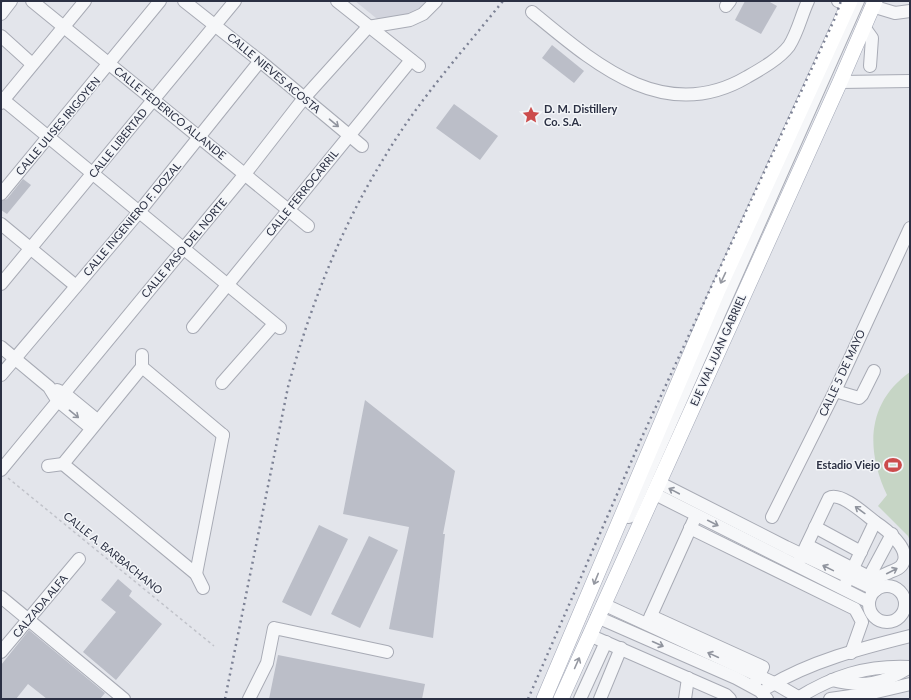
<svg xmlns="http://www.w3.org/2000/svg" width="911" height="700" font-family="Lato,sans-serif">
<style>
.built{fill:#d2d4dd}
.green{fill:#c6d5c5}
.building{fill:#bbbec8}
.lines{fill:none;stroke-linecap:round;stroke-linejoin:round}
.minor-casing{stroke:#a8abb5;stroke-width:14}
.major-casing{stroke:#a3a8b7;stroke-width:16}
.path{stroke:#c1c3ca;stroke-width:1.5;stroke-dasharray:3 3;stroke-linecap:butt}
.minor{stroke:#f6f7f9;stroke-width:12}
.major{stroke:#fff;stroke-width:15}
.rail{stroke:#7d8295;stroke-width:2.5;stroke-dasharray:2 4;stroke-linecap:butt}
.oneway{stroke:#90949e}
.oneway2{stroke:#9598a1}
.labels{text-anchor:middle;stroke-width:3;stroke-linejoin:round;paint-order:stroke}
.street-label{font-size:11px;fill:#2b3043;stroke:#f3f5f8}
.poi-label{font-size:11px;font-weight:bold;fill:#2b3043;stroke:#f3f5f8;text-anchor:start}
</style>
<rect width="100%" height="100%" fill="#e3e5eb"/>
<!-- built -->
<polygon class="built" points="355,1 428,1 422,9 409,16 381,22"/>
<!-- green -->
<path class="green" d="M910,372V541L908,536L878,506L887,495C866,451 866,403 910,372Z"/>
<!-- building -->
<g class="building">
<polygon points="745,1 768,1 777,6 761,34 735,20"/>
<polygon points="552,45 584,71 574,83 542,58"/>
<polygon points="454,104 498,136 480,160 436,128"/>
<polygon points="23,179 31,185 7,214 1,210 1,201 7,199"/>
<polygon points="365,400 455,471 443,534 445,534 433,638 389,629 409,527 343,514"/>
<polygon points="319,525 348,539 311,616 282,602"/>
<polygon points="369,536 398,550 360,628 331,614"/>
<polygon points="118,579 132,591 129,596 162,624 116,680 83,652 116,612 101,600"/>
<polygon points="29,630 105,693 100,699 47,699 28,684 16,699 1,699 1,665"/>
<polygon points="278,655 425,684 422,699 269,699"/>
</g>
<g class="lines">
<!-- minor casing -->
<g class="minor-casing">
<g id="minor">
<polyline points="32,1 308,226"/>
<polyline points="184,1 260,61 362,146"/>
<polyline points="337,1 419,66"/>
<polyline points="838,1 849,5"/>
<polyline points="726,6 730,1"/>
<polyline points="872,6 895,13 910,11"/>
<path d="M532,12C594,63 664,126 747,77C761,69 779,59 789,46C798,32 801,16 808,1"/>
<polyline points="1,14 11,1"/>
<polyline points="863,30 867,31 872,38 870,66"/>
<polyline points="1,36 32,64"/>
<polyline points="840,82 910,81"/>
<polyline points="1,98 280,328"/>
<polyline points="1,103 85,1"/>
<polyline points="1,194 160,1"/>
<polyline points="1,224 76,286"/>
<polyline points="1,284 235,1"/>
<polyline points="193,327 411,60"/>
<polyline points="1,347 49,387 57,400 91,428"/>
<polyline points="142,367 223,435"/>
<polyline points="142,367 142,355"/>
<polyline points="1,375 139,212 260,61"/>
<polyline points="222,383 274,324"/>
<polyline points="57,390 64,393 97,420"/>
<polyline points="835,391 859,398 862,395 874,371"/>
<polyline points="63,464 196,574 203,588"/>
<polyline points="63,464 142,367"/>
<polyline points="48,466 63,464"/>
<polyline points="1,470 245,174 304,98 368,27 410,20 423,14 436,1"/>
<polyline points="658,482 786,547 876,590"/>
<polyline points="653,493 869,602"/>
<polyline points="629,517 858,1"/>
<polyline points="772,517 835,391 910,228"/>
<polyline points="815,527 861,552"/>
<polyline points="690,528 855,609 862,622 851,653"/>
<path d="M807,545L869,577C877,579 883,575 890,572C895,570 901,568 903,563C911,549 886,529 875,522"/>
<path d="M799,561L829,498C840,491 866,515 875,522L845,585"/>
<polyline points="196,574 223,435"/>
<polyline points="869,577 892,534"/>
<circle cx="887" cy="604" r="18"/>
<polyline points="1,597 124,699"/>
<polyline points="603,604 774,683 798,697"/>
<polyline points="651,616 763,667 755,683"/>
<polyline points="597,617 736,678 760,691 767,699"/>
<polyline points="648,622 694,520"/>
<polyline points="589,635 726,695 730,699"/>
<polyline points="1,652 79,559"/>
<path d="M832,680C863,688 883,684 910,667"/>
<path d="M768,687C811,661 862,648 910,636"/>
<polyline points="249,699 267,663 274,628 387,652"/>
<polyline points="580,699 606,642"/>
<polyline points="600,699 621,648"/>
<polyline points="685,699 688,678"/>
<path d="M796,699C833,676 866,665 910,667"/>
<polyline points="830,699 872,693 910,684"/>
</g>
</g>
<!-- major casing -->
<g class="major-casing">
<g id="major">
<polyline points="544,699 717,292 850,1"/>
<polyline points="561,699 840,82 875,1"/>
</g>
</g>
<!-- path -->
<polyline class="path" points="8,478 214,646"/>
<!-- minor -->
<use href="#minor" class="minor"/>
<!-- major -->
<use href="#major" class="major"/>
<!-- rail -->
<g class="rail">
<path d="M225,699L288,387C310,307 340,229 384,158C417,102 462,52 503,1"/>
<polyline points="528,699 642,437 835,18 841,1"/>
</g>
</g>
<!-- one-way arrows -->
<defs><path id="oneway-shaft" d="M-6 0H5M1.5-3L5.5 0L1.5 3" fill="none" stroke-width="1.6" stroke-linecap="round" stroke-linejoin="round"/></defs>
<g class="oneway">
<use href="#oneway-shaft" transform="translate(334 123) rotate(40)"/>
<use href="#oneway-shaft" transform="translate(74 414) rotate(39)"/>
<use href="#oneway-shaft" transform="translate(674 491) rotate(-152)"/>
<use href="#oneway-shaft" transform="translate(860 510) rotate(-144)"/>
<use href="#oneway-shaft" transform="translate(713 523) rotate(27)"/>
<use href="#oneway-shaft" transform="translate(828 568) rotate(-154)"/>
<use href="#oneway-shaft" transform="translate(892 571) rotate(-27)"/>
<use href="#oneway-shaft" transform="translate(658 644) rotate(24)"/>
<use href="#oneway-shaft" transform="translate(713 655) rotate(-155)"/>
</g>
<g class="oneway2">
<use href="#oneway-shaft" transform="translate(723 278) rotate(115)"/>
<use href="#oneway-shaft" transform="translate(596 579) rotate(112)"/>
<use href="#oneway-shaft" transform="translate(577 663) rotate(-66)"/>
</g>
<!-- icons -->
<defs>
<g id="sight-bare" transform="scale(1.38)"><path d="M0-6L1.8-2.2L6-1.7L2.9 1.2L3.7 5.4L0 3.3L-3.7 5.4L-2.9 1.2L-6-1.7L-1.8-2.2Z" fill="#cc4c4c" stroke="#f3f5f8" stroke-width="2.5" paint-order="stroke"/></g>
<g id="stadium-bare" transform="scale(1.38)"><path d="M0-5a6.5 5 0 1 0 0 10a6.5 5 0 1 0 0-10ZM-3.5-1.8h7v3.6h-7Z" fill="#cc4c4c" stroke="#f3f5f8" stroke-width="2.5" paint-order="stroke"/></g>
</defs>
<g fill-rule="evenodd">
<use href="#sight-bare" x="531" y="115"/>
<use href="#stadium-bare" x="893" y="465"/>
</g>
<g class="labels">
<!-- street labels -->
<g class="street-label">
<text transform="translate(274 73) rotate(40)" y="4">CALLE NIEVES ACOSTA</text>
<text transform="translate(170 113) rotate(39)" y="4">CALLE FEDERICO ALLANDE</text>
<text transform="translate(58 126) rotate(-50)" y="4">CALLE ULISES IRIGOYEN</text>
<text transform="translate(118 143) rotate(-51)" y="4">CALLE LIBERTAD</text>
<text transform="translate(302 193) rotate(-51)" y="4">CALLE FERROCARRIL</text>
<text transform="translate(132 219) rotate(-50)" y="4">CALLE INGENIERO F. DOZAL</text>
<text transform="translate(184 248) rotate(-50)" y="4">CALLE PASO DEL NORTE</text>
<text transform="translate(718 350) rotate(-66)" y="4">EJE VIAL JUAN GABRIEL</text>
<text transform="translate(842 373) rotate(-65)" y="4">CALLE 5 DE MAYO</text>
<text transform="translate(113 553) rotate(39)" y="4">CALLE A. BARBACHANO</text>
<text transform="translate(40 606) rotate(-50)" y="4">CALZADA ALFA</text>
</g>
<!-- poi labels -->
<g class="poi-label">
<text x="544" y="113">D. M. Distillery<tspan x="544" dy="13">Co. S.A.</tspan></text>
<text x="880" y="469" text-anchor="end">Estadio Viejo</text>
</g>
</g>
<!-- border -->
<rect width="911" height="700" fill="none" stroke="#2b3043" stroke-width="4"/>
</svg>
